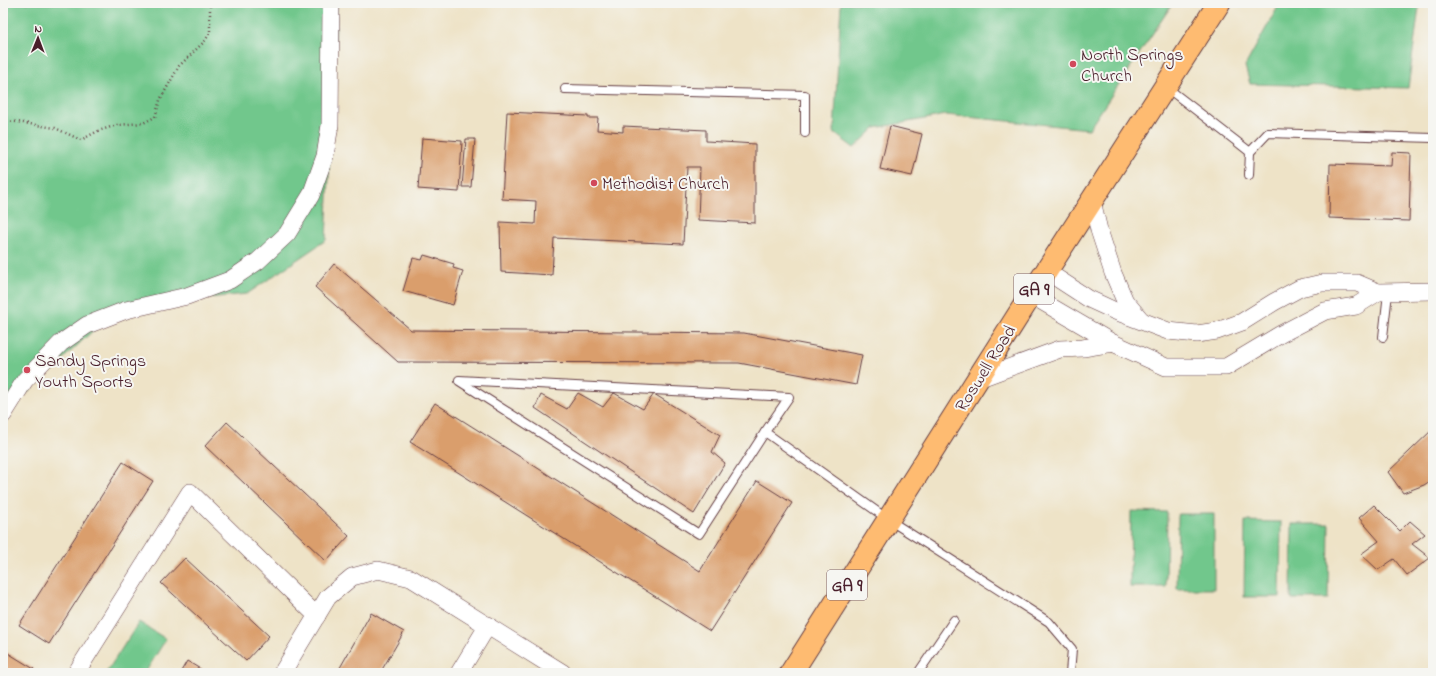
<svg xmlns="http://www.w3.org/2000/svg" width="1436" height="676" font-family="'Indie Flower',sans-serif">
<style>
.green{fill:#71c78c;stroke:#5e735c}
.building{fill:#da9e6c}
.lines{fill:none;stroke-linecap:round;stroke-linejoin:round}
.service-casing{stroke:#633c42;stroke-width:10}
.minor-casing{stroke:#633c42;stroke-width:18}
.primary-casing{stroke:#633c42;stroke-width:24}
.path{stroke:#633c42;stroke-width:2.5;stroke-dasharray:1 3;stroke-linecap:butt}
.service{stroke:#fff;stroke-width:8}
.minor{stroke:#fff;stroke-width:17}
.primary{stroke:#febb71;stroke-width:22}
.poi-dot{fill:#d1495b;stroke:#f6f6f2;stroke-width:1.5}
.labels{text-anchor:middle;stroke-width:4;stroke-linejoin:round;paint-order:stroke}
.shield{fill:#f6f6f2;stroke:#7e6067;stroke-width:1}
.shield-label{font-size:17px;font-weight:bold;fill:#4a1f2b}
.poi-label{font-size:18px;fill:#4a1f2b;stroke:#f6f6f2;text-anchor:start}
.street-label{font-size:18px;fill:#4a1f2b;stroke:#f6f6f2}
</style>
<rect width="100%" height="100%" fill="#f6f6f2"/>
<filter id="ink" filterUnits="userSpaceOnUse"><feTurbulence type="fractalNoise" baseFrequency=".025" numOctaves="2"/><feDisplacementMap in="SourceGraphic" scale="8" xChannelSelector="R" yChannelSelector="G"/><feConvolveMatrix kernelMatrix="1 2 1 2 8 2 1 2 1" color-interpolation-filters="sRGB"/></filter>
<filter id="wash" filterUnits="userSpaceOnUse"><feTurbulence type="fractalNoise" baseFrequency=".012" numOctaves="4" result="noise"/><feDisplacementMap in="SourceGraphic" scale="16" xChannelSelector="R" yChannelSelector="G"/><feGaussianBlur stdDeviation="0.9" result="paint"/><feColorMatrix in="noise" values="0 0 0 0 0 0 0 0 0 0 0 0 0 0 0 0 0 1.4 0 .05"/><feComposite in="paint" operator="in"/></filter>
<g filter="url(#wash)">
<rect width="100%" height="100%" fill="#eee3c7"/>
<!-- green -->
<g class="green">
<polygon points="3,3 337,3 326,240 247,294 118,307 15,404 3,423"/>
<polygon points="841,3 1173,3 1089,129 946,115 875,128 854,148 834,133"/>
<polygon points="1280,3 1423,3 1419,8 1408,88 1250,84 1245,66"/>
<polygon points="1131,511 1167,512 1166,587 1130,587"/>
<polygon points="1178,514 1214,514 1214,589 1177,589"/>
<polygon points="1245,521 1281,522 1280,597 1244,597"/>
<polygon points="1292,524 1329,524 1328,599 1291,599"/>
<polygon points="139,622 166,639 145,673 106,673"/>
</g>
<g id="blocks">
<!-- building -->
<g class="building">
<polygon points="507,112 588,116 588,118 598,118 597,130 623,132 623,126 706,130 706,141 755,144 755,223 698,220 700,167 687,167 683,244 554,238 552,275 501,272 500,222 535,224 536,201 502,199"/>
<polygon points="890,126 922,134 912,176 880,169"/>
<polygon points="422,138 462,141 459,192 418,189"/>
<polygon points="466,139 475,139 471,187 462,187"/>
<polygon points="1392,152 1411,153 1409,221 1329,218 1330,164 1391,166"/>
<polygon points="424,255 454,264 453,268 463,271 453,305 403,291 413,258 422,260"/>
<polygon points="334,264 411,330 744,333 862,355 856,385 739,363 398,362 315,287"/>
<polygon points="578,393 603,407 614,393 643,409 654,394 720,435 712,452 725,463 694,514 535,408 541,395 567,409"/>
<polygon points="435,403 700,571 757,481 792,503 710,631 410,442"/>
<polygon points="227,422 349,536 326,561 205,446"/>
<polygon points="1433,429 1433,479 1424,485 1403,493 1388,472"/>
<polygon points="123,462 153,481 49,644 19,625"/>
<polygon points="1374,505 1400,531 1410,521 1425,534 1412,544 1430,558 1407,575 1394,559 1378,570 1361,554 1379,541 1359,518"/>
<polygon points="185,558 269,636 246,661 161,583"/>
<polygon points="371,613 404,632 380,673 337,673"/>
<polygon points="3,650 34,669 32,673 3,673"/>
<polygon points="187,661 207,673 180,673"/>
</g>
</g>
</g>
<g filter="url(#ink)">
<use href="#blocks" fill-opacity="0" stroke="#633c42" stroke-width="1"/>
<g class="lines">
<!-- service casing -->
<g class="service-casing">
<g id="service">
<polyline points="1166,87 1236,141 1250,152 1249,175"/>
<polyline points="565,89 805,95 805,133"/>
<polyline points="1250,152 1268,133 1433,138"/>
<polyline points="1383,337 1388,293"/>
<polyline points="459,380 789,397 765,432 889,520 1049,622 1072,649 1070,673"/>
<polyline points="459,381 699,534 765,432"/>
<polyline points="918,673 954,620"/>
</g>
</g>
<!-- minor casing -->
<g class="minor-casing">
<g id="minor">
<polyline points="1092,201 1099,230 1113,273 1125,301 1141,320"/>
<polyline points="1046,271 1089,299 1115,311 1168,331 1197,334 1217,331 1242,322 1274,302 1300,288 1322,283 1357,283 1378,292 1433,291"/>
<polyline points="1031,295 1113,343 1166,367 1226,367 1281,334 1325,311 1356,306 1378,292"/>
<polyline points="978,379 1060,349 1083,348 1113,343"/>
<polyline points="3,415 25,380 61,343 87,325 126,310 187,296 230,280 258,261 287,234 311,195 325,156 330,125 331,3"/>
<polyline points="76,673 190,492 317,616"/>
<polyline points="282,673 328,597 352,577 378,570 411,578 563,673"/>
<polyline points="459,673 488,625"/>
</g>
</g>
<!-- primary casing -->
<g class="primary-casing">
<polyline id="primary" points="791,673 1031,295 1219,3"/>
</g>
<!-- path -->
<polyline class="path" points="3,121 17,122 55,128 81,140 98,131 117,125 143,123 155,117 160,100 179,66 204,42 210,33 210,3"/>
<!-- service -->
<use href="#service" class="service"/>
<!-- minor -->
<use href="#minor" class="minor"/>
<!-- primary -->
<use href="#primary" class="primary"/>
</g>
</g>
<!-- markers -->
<g class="poi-dot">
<circle cx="1073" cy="64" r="4"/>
<circle cx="594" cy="183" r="4"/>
<circle cx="27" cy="370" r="4"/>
</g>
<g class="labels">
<!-- shield labels -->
<g class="shield">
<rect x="1014" y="274" width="40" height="30" rx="3"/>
<rect x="827" y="570" width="40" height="30" rx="3"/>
</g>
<g class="shield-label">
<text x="1034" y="295">GA 9</text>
<text x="847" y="591">GA 9</text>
</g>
<!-- poi labels -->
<g class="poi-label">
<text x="1081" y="60">North Springs<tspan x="1081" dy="21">Church</tspan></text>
<text x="602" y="189">Methodist Church</text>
<text x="35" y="366">Sandy Springs<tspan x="35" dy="21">Youth Sports</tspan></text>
</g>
<!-- street labels -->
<g class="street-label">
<text transform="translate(985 368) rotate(-58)" y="6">Roswell Road</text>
</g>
</g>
<!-- margin -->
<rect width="1436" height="676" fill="none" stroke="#f6f6f2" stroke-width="16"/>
<!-- north arrow -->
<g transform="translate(38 38) rotate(1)" stroke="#f6f6f2" stroke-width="3" paint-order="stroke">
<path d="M0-3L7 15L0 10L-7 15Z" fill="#4a1f2b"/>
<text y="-6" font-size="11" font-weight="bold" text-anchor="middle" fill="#4a1f2b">N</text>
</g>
</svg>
